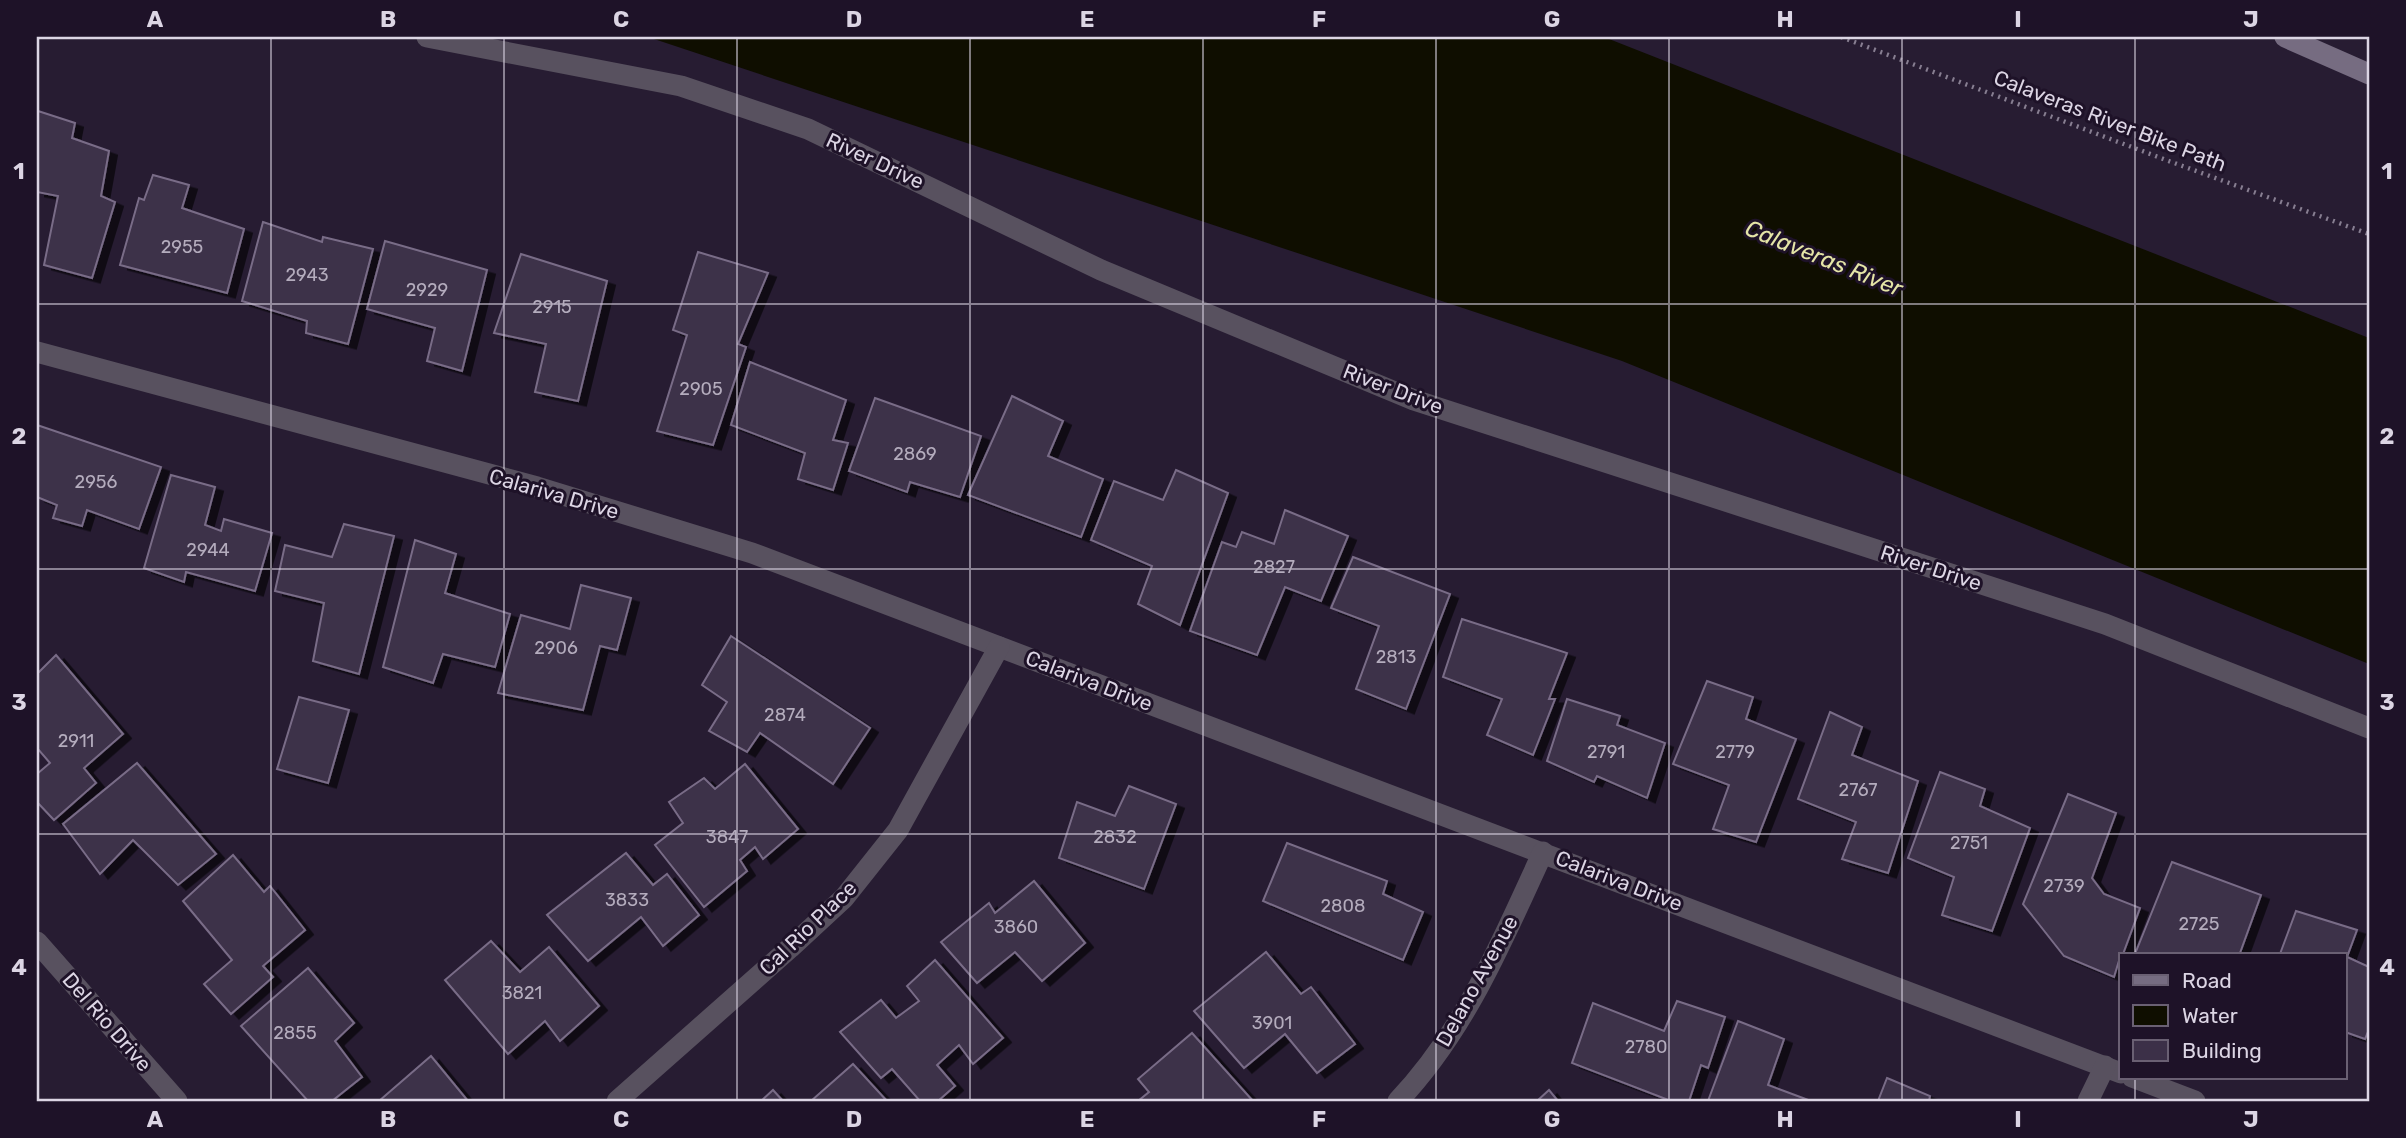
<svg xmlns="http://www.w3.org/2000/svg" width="2406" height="1138" font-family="Rubik,sans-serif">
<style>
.water{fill:#0f0e00}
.building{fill:#3c3048;stroke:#796c87;stroke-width:2;filter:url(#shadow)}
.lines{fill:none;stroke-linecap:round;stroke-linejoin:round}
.path{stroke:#877e91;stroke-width:4.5;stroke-dasharray:2 5;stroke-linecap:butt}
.lane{stroke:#58515f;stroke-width:21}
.street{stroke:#58515f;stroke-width:21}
.secondary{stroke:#766c81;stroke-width:21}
.grid{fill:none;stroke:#dcd5e4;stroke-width:2;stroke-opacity:0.55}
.labels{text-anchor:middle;stroke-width:6;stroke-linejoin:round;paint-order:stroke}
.number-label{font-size:18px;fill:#b4acbd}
.street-label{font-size:21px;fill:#dcd5e4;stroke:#1e1228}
.water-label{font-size:23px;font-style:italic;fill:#e5e5a7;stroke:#1e1228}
.neatline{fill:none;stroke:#dcd5e4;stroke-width:2.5}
.grid-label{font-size:23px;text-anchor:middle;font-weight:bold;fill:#dcd5e4}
</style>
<defs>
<filter id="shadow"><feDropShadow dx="8" dy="4.5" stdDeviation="0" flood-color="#0009"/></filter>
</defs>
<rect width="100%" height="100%" fill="#271c32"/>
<!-- water -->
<polygon class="water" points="648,37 1604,37 2369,338 2369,664 1622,361"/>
<!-- building -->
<g class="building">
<polygon points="38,111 75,123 72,138 109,151 101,196 115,202 92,278 44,265 58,196 37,192"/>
<polygon points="153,175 189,185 182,208 244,229 227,293 120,265 139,198 144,200"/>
<polygon points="263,222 322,242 323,237 373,249 348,344 306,333 307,321 242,301"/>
<polygon points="385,241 487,270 462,371 427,361 435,328 367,309"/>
<polygon points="698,252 768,273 738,344 746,347 713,445 657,431 687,335 673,330"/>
<polygon points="521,254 607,281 578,401 535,392 546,344 494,333"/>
<polygon points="750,362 846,400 833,440 848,443 833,490 798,479 805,453 731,425"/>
<polygon points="1012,396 1063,421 1048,456 1103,479 1081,537 968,495"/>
<polygon points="875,398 981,436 960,497 910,482 907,492 849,471"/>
<polygon points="37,425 161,467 139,529 87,510 82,526 53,518 57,505 37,497"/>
<polygon points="1176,470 1228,493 1180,625 1138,604 1152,566 1091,540 1114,481 1163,500"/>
<polygon points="171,475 215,487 205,525 221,531 224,519 272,533 255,591 186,572 184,582 144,568"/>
<polygon points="1285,510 1348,536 1321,601 1285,587 1257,655 1190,631 1222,542 1236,547 1242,532 1274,544"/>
<polygon points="344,524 394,536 359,674 313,661 324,603 275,591 285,545 332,557"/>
<polygon points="415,540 456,554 445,593 510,614 495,667 443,654 433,683 383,667"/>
<polygon points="1353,557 1450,594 1406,709 1356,689 1379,626 1331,608"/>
<polygon points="581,585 631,598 617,650 600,646 583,710 498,693 521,615 570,629"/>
<polygon points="1462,619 1567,653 1549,699 1555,699 1533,755 1487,735 1502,699 1443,677"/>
<polygon points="731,636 870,728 833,784 760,733 747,752 709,731 727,702 702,685"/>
<polygon points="56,655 123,734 84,768 96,783 54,820 37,802 37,774 50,763 37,748 37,674"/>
<polygon points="1707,681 1753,697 1746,719 1796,739 1756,842 1713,829 1729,785 1673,764"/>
<polygon points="299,697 349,710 328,783 277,769"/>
<polygon points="1567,699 1620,716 1617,725 1665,743 1647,798 1597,776 1594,782 1547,761"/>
<polygon points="1830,712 1862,727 1852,755 1918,781 1888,873 1842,859 1856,822 1798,799"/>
<polygon points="137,763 216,854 178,885 133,840 100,874 63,824"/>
<polygon points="745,764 798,829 763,859 755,847 740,860 747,871 704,907 655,845 683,823 669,802 704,778 715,789"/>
<polygon points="1940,772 1985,789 1980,806 2030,828 1992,931 1942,915 1954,877 1908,858"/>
<polygon points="1129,786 1176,804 1144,889 1059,858 1077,802 1115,816"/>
<polygon points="2068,794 2116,813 2092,878 2104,894 2140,908 2123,954 2121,954 2114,977 2064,956 2023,904"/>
<polygon points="1287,843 1387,881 1383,894 1423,912 1403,960 1263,901"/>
<polygon points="626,853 653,885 667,874 699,915 663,946 641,917 588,961 547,915"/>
<polygon points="233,855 264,892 270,886 305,930 263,966 273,977 231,1014 204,984 232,960 183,901"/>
<polygon points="2172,862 2261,895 2240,953 2244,954 2135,954"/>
<polygon points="1034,881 1085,943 1042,981 1015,952 977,983 941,942 989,903 995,913"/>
<polygon points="2296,911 2357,930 2347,957 2369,967 2369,1029 2365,1039 2345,1032 2345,954 2280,954"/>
<polygon points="491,941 520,972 549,947 599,1006 560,1041 545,1021 508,1054 445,980"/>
<polygon points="1266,952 1301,994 1311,987 1355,1044 1317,1073 1285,1034 1244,1068 1194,1011"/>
<polygon points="935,960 1003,1038 973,1064 959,1045 937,1065 955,1086 938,1101 920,1101 892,1069 881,1078 840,1032 881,1000 896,1018 919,1001 907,986"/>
<polygon points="308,968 354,1023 335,1041 362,1077 332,1101 308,1101 241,1026"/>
<polygon points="1677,1001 1725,1017 1708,1068 1701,1065 1689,1101 1671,1101 1572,1063 1593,1003 1664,1031"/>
<polygon points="1738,1021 1784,1039 1768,1085 1811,1101 1708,1101"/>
<polygon points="1192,1033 1253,1101 1138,1101 1149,1092 1138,1079"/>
<polygon points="431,1056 468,1101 379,1101"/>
<polygon points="853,1064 887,1101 811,1101"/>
<polygon points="1887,1078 1930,1096 1929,1101 1878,1101"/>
<polygon points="773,1090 783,1101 761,1101"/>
<polygon points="1549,1090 1558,1101 1537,1101"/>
</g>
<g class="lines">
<!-- path -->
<polyline class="path" points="1841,37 2166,160 2369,234"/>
<!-- lane -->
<polyline class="lane" points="427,37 681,86 808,129 1101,270 1414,400 2105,624 2369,728"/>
<!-- street -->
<g class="street">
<polyline points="37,352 537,487 752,553 2121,1073"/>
<polyline points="37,942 177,1101"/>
<polyline points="2132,1077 2195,1101"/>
<polyline points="617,1101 790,948 844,898 898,830 999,647"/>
<path d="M1398,1101C1466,1029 1502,941 1543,852"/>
<polyline points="2088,1101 2105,1066"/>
</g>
<!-- secondary -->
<polyline class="secondary" points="2285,37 2369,74"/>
</g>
<!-- grid -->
<path class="grid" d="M271,37V1101M504,37V1101M737,37V1101M970,37V1101M1203,37V1101M1436,37V1101M1669,37V1101M1902,37V1101M2135,37V954M37,304H2369M37,569H2369M37,834H2369M2135,1077V1101"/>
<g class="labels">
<!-- number labels -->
<g class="number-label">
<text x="182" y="253">2955</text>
<text x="307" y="281">2943</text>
<text x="427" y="296">2929</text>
<text x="552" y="313">2915</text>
<text x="701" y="395">2905</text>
<text x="915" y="460">2869</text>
<text x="96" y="488">2956</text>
<text x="208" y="556">2944</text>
<text x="1274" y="573">2827</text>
<text x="556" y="654">2906</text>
<text x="1396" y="663">2813</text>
<text x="785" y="721">2874</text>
<text x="76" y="747">2911</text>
<text x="1606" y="758">2791</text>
<text x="1735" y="758">2779</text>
<text x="1858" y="796">2767</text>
<text x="727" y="843">3847</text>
<text x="1115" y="843">2832</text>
<text x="1969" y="849">2751</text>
<text x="2064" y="892">2739</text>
<text x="627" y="906">3833</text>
<text x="1343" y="912">2808</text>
<text x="2199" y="930">2725</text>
<text x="1016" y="933">3860</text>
<text x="522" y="999">3821</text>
<text x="1272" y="1029">3901</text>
<text x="295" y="1039">2855</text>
<text x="1646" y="1053">2780</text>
</g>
<!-- street labels -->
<g class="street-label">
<text transform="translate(2110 121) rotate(21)" y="7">Calaveras River Bike Path</text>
<text transform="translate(875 161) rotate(25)" y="7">River Drive</text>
<text transform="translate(1393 389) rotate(21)" y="7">River Drive</text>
<text transform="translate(554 494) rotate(16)" y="7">Calariva Drive</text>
<text transform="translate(1931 568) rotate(18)" y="7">River Drive</text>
<text transform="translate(1089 681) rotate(21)" y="7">Calariva Drive</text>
<text transform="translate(1619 881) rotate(21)" y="7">Calariva Drive</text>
<text transform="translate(808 928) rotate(-44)" y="7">Cal Rio Place</text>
<text transform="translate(1477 981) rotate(-61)" y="7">Delano Avenue</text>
<text transform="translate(107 1022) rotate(49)" y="7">Del Rio Drive</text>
</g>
<!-- water labels -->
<g class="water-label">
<text transform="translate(1824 258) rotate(22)" y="8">Calaveras River</text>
</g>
</g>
<!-- border -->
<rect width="2406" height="1138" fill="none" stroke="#1e1228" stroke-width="77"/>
<!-- legend -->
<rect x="2119" y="953" width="228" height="126" fill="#1e1228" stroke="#6a6073" stroke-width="2"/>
<rect x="2133" y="975" width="35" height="10" fill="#766c81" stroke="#6a6073" stroke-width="2"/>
<text x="2182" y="988" font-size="21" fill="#dcd5e4">Road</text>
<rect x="2133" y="1005" width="35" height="21" fill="#0f0e00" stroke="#6a6073" stroke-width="2"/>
<text x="2182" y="1023" font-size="21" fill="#dcd5e4">Water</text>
<rect x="2133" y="1040" width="35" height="21" fill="#3c3048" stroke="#6a6073" stroke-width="2"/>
<text x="2182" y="1058" font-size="21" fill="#dcd5e4">Building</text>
<rect x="38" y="38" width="2330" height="1062" class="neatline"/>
<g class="grid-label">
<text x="155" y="27">A</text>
<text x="388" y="27">B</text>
<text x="621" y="27">C</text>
<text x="854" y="27">D</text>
<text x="1087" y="27">E</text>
<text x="1319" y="27">F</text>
<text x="1552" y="27">G</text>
<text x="1785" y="27">H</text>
<text x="2018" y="27">I</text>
<text x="2251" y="27">J</text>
<text x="19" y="179">1</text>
<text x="2387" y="179">1</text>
<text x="19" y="444">2</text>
<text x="2387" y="444">2</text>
<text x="19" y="710">3</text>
<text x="2387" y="710">3</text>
<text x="19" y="975">4</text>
<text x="2387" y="975">4</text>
<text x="155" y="1127">A</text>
<text x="388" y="1127">B</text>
<text x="621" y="1127">C</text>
<text x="854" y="1127">D</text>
<text x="1087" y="1127">E</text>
<text x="1319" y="1127">F</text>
<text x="1552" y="1127">G</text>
<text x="1785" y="1127">H</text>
<text x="2018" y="1127">I</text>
<text x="2251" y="1127">J</text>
</g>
</svg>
